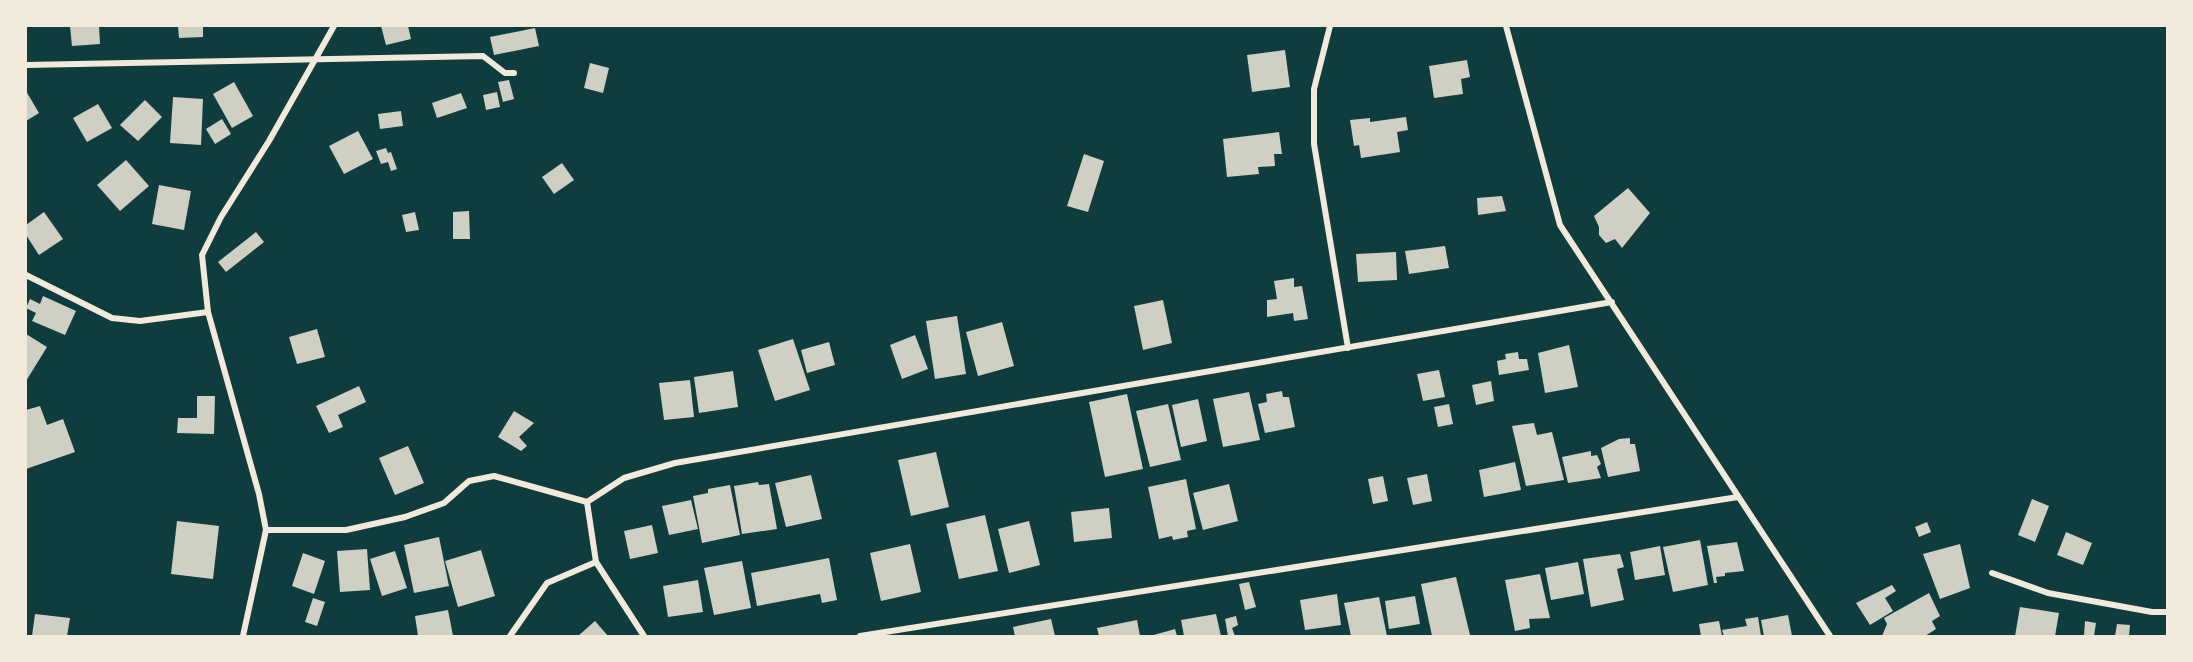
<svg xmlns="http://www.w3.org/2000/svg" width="2193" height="662" font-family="'Roboto Serif',serif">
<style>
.building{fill:#cfcfc3}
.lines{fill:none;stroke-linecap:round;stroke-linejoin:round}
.minor{stroke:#f1e9da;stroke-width:6}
</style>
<rect width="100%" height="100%" fill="#0f3d3e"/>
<!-- building -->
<g class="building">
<polygon points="70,26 99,26 100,44 72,46"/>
<polygon points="178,26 203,26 203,37 179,38"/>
<polygon points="381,26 408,26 411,39 386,45"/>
<polygon points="535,28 539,46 494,55 490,37"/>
<polygon points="1285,50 1290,87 1252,92 1247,55"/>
<polygon points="1467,60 1470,77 1461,79 1463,94 1434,98 1429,66"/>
<polygon points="590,63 609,68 603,93 584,88"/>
<polygon points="509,80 514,99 503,102 498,82"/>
<polygon points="234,82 253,116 232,128 213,94"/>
<polygon points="26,91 39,113 26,121"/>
<polygon points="497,92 500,107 486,110 483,95"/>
<polygon points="461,93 467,108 437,118 432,103"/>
<polygon points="173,97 203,99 201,145 170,143"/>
<polygon points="145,100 162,117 138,141 120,125"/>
<polygon points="98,104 112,128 87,142 73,118"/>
<polygon points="401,111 403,126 380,129 378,114"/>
<polygon points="1406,117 1408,130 1397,132 1400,152 1361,158 1359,145 1354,146 1350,120 1370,118 1370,122"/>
<polygon points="222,119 231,134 215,144 206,129"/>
<polygon points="358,131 373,159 344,174 329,146"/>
<polygon points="1279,132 1282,154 1274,154 1275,166 1258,167 1259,174 1227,177 1223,139"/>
<polygon points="386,148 388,153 391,152 397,169 391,171 388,162 381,164 376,151"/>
<polygon points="1084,154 1104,161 1088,212 1067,206"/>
<polygon points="126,160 149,186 120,211 97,185"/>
<polygon points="562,163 574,180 554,194 542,177"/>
<polygon points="159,185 191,191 184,230 152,224"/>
<polygon points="1628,188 1650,213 1622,248 1615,239 1606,243 1599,235 1599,227 1594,216"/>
<polygon points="1502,196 1506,211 1478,215 1477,198"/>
<polygon points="469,211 470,239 453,239 453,212"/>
<polygon points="44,212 63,239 39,255 26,235 26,225"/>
<polygon points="415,212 419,230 406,232 402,215"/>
<polygon points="256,232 264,242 226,272 218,262"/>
<polygon points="1445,246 1449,268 1409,274 1405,251"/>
<polygon points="1396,252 1397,280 1358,282 1356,254"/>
<polygon points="1294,278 1294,287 1302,286 1308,319 1294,321 1293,313 1267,317 1267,300 1277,299 1274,281"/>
<polygon points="43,296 76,311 65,335 32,321 36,313 26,308 30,299 40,304"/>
<polygon points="1163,300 1172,343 1143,350 1134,306"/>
<polygon points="957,316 966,374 935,379 926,321"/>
<polygon points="1002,322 1014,366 978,376 966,332"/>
<polygon points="317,329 325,357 297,364 289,337"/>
<polygon points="26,334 47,347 26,381"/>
<polygon points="915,335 928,369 902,379 890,345"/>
<polygon points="793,339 810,390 775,401 758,350"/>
<polygon points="829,342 835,365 807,373 801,350"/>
<polygon points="1569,345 1578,387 1545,393 1538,353"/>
<polygon points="1518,352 1519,359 1527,359 1529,370 1499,375 1497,361 1506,359 1505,354"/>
<polygon points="1439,370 1445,397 1423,401 1417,374"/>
<polygon points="733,371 738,407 699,413 694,377"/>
<polygon points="690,380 694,417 664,420 659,383"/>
<polygon points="1491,381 1494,401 1476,405 1472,385"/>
<polygon points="359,386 366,402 338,415 343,427 329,433 316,406"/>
<polygon points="1282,391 1283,397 1289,397 1295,427 1265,433 1258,404 1267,402 1266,394"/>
<polygon points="1249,392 1260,440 1223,447 1213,399"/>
<polygon points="1127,394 1143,469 1105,477 1089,402"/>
<polygon points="197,396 215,396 214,434 177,433 178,418 197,418"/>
<polygon points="1198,399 1207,441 1181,447 1172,405"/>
<polygon points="1168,404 1181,460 1150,467 1136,411"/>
<polygon points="1449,404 1453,424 1438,427 1434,407"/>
<polygon points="40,406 47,425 63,419 75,452 26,469 26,410"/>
<polygon points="514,411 534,423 519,437 527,446 521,451 498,437"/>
<polygon points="1534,423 1537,435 1552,432 1564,480 1526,486 1512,426"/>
<polygon points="1630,438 1630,444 1635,444 1640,471 1608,477 1601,448 1619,439"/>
<polygon points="408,446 424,483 395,495 379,458"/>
<polygon points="1591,451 1591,456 1597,455 1601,464 1597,467 1601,478 1568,483 1562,457"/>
<polygon points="936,452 949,507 911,516 898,460"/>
<polygon points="1515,462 1521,490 1484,497 1479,470"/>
<polygon points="1427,474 1432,501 1413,505 1407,478"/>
<polygon points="811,475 822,519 786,527 775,483"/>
<polygon points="1383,476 1388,501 1373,504 1368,479"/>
<polygon points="1186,479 1196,529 1187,531 1188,537 1173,540 1172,536 1159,539 1148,487"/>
<polygon points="758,482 759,485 769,484 777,529 742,534 734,486"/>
<polygon points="1229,484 1238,521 1203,530 1193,493"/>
<polygon points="730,485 740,535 702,543 693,496 708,493 708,489"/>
<polygon points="2032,499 2049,506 2035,542 2018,535"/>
<polygon points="691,500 698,529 669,535 662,506"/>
<polygon points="1109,508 1112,538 1074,542 1071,512"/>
<polygon points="985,515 998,571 959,579 946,524"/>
<polygon points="177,521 219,526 213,579 171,574"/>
<polygon points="1029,521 1040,565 1009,573 998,529"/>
<polygon points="1927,522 1931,532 1919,537 1915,527"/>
<polygon points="652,525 658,553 630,559 624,531"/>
<polygon points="2066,532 2092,543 2083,565 2057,555"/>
<polygon points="439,537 449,586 414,593 404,545"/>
<polygon points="1700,540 1708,585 1673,592 1663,547"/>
<polygon points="1737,542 1744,571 1725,573 1725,576 1716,577 1717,583 1714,583 1707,546"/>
<polygon points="910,544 921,592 881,601 870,553"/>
<polygon points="1960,544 1970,588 1940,599 1923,554"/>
<polygon points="1660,546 1665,575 1635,580 1630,552"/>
<polygon points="367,549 370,590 340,592 337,551"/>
<polygon points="481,550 495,596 458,607 445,561"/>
<polygon points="395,551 407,588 382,596 370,559"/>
<polygon points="303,553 325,561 314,594 292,586"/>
<polygon points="1620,554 1624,567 1617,569 1624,600 1591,607 1583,559"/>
<polygon points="829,558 837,600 822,603 820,594 757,606 751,573"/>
<polygon points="742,561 751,608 714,615 704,568"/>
<polygon points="1578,562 1584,594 1551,600 1545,568"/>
<polygon points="1540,574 1550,618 1529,619 1530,628 1515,631 1505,580"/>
<polygon points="1456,577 1470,635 1432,636 1421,584"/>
<polygon points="698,580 703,612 668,617 663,586"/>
<polygon points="1249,582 1256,607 1245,610 1239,584"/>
<polygon points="1892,585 1896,591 1885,598 1893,611 1870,625 1856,603"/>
<polygon points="1929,593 1940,616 1932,621 1936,629 1925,636 1882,636 1887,624 1884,618"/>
<polygon points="1337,594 1341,625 1305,630 1300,600"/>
<polygon points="1415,596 1420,624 1389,629 1385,601"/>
<polygon points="1379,597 1387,636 1351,636 1344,603"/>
<polygon points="313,598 325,602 317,626 305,622"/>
<polygon points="2020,607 2059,613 2055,636 2015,636"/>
<polygon points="448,610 453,636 418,636 415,616"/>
<polygon points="35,614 70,618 67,636 32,636"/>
<polygon points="1216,614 1221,636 1184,636 1181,620"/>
<polygon points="1788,615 1792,636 1764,636 1761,620"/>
<polygon points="1236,616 1238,625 1232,628 1235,636 1228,636 1225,619"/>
<polygon points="1758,617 1761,636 1724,636 1722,630 1747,626 1745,619"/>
<polygon points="1051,619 1055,636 1015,636 1013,627"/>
<polygon points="1137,620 1140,636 1099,636 1097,628"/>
<polygon points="595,621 608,636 578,636"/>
<polygon points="1719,621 1722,636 1701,636 1699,624"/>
<polygon points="2085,621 2096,623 2094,636 2084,636"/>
<polygon points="2117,624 2130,625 2129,636 2115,636"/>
<polygon points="1175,629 1177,636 1150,636"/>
</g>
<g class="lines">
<!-- minor -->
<g class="minor">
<polyline points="1330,26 1314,89 1314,144 1348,348"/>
<polyline points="1506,26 1560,225 1830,636"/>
<polyline points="26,65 483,56 505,73 514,73"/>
<polyline points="26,275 112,318 140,321 208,312"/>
<polyline points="587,502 624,478 675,463 1612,302"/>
<polyline points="587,502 596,562 644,636"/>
<polyline points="266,530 346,530 405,517 444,503 469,481 494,476 587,502"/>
<polyline points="1992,573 2048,593 2152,612 2168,612"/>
<polyline points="243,636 266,530 259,494 208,312 202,255 221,217 269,141 334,26"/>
<polyline points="510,636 547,583 596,562"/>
<polyline points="860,636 1738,497"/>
</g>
</g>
<!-- border -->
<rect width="2193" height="662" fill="none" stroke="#f1e9da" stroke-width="54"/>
</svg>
